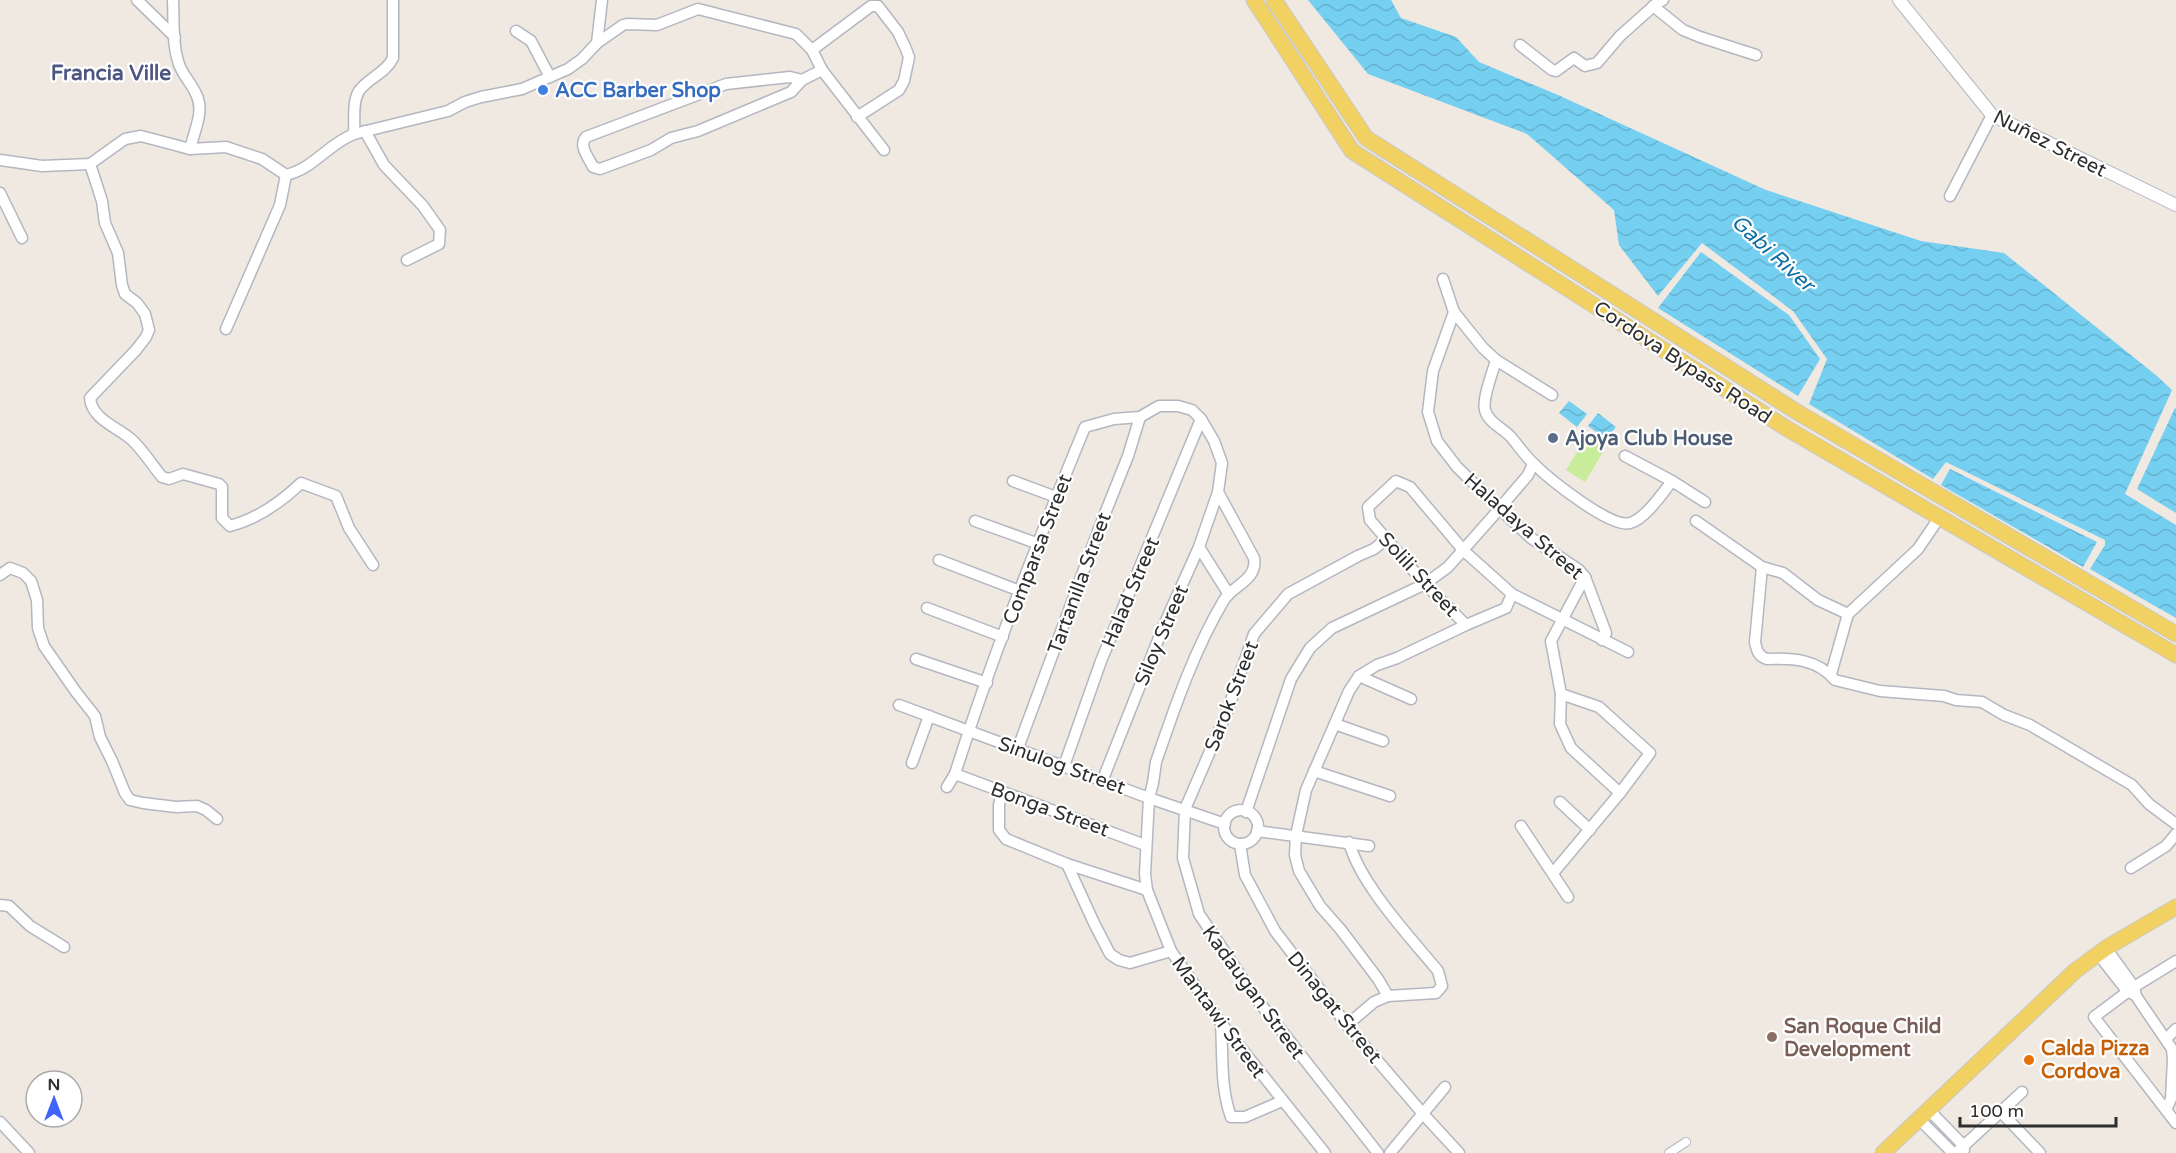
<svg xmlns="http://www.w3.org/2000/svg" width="2176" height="1153" font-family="'Varela Round',sans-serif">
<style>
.pitch{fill:#c9ec9a}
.water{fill:url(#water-waves)}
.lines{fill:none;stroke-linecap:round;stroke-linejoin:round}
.pedestrian-casing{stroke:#b4b7c1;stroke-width:10}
.minor-casing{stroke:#b4b7c1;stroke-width:13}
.tertiary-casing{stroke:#b4b7c1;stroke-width:14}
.primary-casing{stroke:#c9c9c9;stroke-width:17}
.pedestrian{stroke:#fff;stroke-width:8}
.minor{stroke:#fff;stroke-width:10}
.tertiary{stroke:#fff;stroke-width:12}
.primary{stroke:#f2d163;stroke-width:15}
.shop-dot{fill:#3f7fe0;stroke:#fff;stroke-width:2}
.service-dot{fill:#5c6f8a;stroke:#fff;stroke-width:2}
.education-dot{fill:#8d6e63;stroke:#fff;stroke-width:2}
.food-dot{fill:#e8710a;stroke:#fff;stroke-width:2}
.labels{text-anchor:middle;stroke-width:4.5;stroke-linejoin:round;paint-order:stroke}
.shop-label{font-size:20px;font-weight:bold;fill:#366cbe;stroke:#fff;text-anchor:start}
.street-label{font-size:20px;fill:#2e2e2e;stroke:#fff}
.service-label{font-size:20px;font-weight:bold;fill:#4e5e75;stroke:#fff;text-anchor:start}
.education-label{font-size:20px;font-weight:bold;fill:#785e54;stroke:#fff;text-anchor:start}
.food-label{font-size:20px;font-weight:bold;fill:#c56008;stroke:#fff;text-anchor:start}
.neighbourhood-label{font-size:21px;font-weight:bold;fill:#4d5680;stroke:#fff}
.water-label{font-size:21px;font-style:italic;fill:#0d6fa3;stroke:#fff}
</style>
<defs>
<pattern id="water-waves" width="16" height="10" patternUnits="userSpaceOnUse" patternTransform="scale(1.5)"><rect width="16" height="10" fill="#75cff0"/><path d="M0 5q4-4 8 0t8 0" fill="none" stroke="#66b2ce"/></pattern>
</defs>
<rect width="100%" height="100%" fill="#efe9e1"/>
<!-- pitch -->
<polygon class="pitch" points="1587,436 1606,447 1585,482 1566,470"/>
<!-- water -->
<g class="water">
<polygon points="1308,0 1391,0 1401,18 1456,37 1479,62 1558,95 1766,190 1921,241 2004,253 2157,376 2172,390 2125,494 2176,525 2176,618 2090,569 2105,545 2105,540 1946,462 1933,479 1809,404 1827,359 1793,311 1702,243 1658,296 1619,245 1614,210 1527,134 1368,74"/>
<polygon points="1701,252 1789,315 1820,359 1798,396 1658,308"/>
<polygon points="1569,401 1587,414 1577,427 1559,413"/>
<polygon points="2175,408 2176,409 2176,513 2137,489"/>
<polygon points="1598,413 1616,427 1606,439 1588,426"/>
<polygon points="1950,469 2097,542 2083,567 1941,485"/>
</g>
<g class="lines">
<!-- pedestrian casing -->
<g class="pedestrian-casing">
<polyline id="pedestrian" points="1669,1153 1686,1142"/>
</g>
<!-- minor casing -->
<g class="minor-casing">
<g id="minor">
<polyline points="137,0 175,37"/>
<path d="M173,0C174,20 172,42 178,61C181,74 191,82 196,94C205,110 194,132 190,149"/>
<polyline points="1653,6 1683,30 1700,37 1756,55"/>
<polyline points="516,31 531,41 550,77"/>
<polyline points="597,43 602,0"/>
<polyline points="1520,45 1552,70 1556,71 1574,58 1585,66 1597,63 1620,36 1657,3 1663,0"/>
<polyline points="812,50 871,6 878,6 898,32 906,49 909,57 904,81 899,90 857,117"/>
<path d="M802,80L790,77L726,84L586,137C578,146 589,158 593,167L600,169L651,150L671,138L698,131L791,92L802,80L822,70"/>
<polyline points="365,131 384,165 423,206 440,230 439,244 407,260"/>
<path d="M354,134C355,121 352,102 359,91C368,78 386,73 393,58V0"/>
<path d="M0,160L42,166L90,164L125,139L141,136L190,149L226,147L262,159L286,175C313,169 328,144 354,134L448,111L465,102L481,97L522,89L568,69L582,59L597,43L623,25L627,24L657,25L698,9L796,34L812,50L822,70L884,150"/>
<path d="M90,164L102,201L105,223L118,253L122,285L125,294L137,303L145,314L149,330L146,337L136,350L90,398C92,420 118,427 132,440C143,450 152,465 162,477L169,479L183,474L219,484L222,487V518L230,526C257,519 281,502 301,483L336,496L349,528L373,565"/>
<polyline points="0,193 22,238"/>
<polyline points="1950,196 1992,115"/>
<polyline points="1443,279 1454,312 1433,371 1428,412 1437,441 1457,467 1500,509 1531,538 1579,570 1585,577 1606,633 1602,640"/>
<polyline points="1454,312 1483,348 1496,360 1552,395"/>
<polyline points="226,329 280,205 286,175"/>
<path d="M1496,360C1493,372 1482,398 1485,410C1488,422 1502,428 1510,436C1518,445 1525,456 1534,464C1548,478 1611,529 1630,523C1645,519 1662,494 1672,481"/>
<polyline points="1625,456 1672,481 1705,502"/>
<polyline points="1013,481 1056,497"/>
<polyline points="975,521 1039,544"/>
<polyline points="1696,521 1762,567 1783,573 1818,600 1848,614"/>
<polyline points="1199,547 1228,593"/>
<polyline points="939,560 1020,591"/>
<path d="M1762,567L1755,642C1757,651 1758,656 1767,659C1793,658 1817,659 1835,680L1880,691L1944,696L1956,700L1982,702L2004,715L2030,725L2132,785L2149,804L2176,824"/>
<polyline points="0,575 10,568 23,573 31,581 37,600 38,628 44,646 76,692 95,716 100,737 112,761 125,793 130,800 143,803 176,807 197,806 206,810 217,819"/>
<polyline points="927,608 1003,637"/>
<polyline points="1466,625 1425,584 1370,520 1368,507 1396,481 1410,487 1464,551 1512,594 1628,652"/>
<polyline points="916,659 987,683"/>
<polyline points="1831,674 1848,614 1918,549 1939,518"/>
<polyline points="1359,676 1411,699"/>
<polyline points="1561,694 1560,724 1571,748 1620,793"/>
<polyline points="899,705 1149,798 1225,824"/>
<polyline points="1335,724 1383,741"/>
<polyline points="1018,748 1100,526 1128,456 1140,417"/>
<polyline points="912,763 929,716"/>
<polyline points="1064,766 1101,661 1201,419"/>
<polyline points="1314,771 1390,796"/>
<polyline points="955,774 1145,845"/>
<polyline points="1103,779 1164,625 1199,547 1218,492"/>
<path d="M947,787L955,774C992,656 1038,541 1085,427L1114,419L1140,417L1159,406H1178L1192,410L1201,419L1214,441L1222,463L1218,492L1254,558C1258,580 1233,585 1224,600C1195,648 1174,709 1156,762L1153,783L1149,798L1145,874L1147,890L1171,951L1221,1023L1325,1153"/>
<polyline points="1002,792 999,805 999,830 1006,839 1067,864 1147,890"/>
<polyline points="1560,802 1590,830"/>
<circle cx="1241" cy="827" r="17"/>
<polyline points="1246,812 1291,679 1310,648 1332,628 1425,584 1448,567 1494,515 1528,475 1533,464"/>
<polyline points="1521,826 1568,897"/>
<polyline points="1257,831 1369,846"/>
<polyline points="1240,844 1245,875 1275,931 1347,1025 1424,1115 1459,1153"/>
<polyline points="1067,864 1094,923 1110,954 1119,960 1130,963 1171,951"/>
<polyline points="2131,868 2166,846 2176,834"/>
<polyline points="1553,873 1620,793 1650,753 1599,707 1561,694 1551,641 1585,577"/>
<polyline points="0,905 9,906 30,926 64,947"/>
<polyline points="2106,948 2134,987 2136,996 2172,1049 2173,1060 2171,1099 2166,1110"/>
<polyline points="2098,954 2127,991 2133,994"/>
<polyline points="2176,961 2134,987 2094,1017 2176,1123"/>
<polyline points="1388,996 1378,979 1341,930 1320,906 1299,871 1295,855 1296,835 1306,790 1349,691 1359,676 1377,665 1397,658 1466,625 1506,608 1512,594"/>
<path d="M1221,1023C1223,1054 1220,1087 1231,1117H1245L1282,1101"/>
<path d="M1347,1025L1374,1002L1388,996L1436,993L1442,986L1438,971C1410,937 1360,884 1349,842"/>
<polyline points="2167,1038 2176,1029"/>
<polyline points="1928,1109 1963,1145 1964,1150"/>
<polyline points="2000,1111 2040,1153"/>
<polyline points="1918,1118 1953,1153"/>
<polyline points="0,1122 29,1153"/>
<polyline points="1378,1153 1255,997 1199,914 1183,858 1185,809 1227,712 1254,634 1288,594 1358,556 1374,549 1385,540"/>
<polyline points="1390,1153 1445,1087"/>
<polyline points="1956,1153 2022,1092"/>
</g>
</g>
<!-- tertiary casing -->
<g class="tertiary-casing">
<polyline id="tertiary" points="1899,0 1992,115 2176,205"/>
</g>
<!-- primary casing -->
<g class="primary-casing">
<g id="primary">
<polyline points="1254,0 1352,151 1786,428 2176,655"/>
<polyline points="1274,0 1366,138 1797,412 2176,634"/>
<polyline points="1883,1153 2075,971 2106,948 2176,907"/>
</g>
</g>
<!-- pedestrian -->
<use href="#pedestrian" class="pedestrian"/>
<!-- minor -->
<use href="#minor" class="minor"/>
<!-- tertiary -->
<use href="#tertiary" class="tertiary"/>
<!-- primary -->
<use href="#primary" class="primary"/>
</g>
<!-- markers -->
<circle class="shop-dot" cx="543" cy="90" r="6"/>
<circle class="service-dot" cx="1553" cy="438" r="6"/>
<circle class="education-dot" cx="1772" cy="1037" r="6"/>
<circle class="food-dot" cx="2029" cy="1060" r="6"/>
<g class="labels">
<!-- shop labels -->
<g class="shop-label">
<text x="555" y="97">ACC Barber Shop</text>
</g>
<!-- street labels -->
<g class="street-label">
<text transform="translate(2050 143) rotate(27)" y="7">Nuñez Street</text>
<text transform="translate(1683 362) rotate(33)" y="7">Cordova Bypass Road</text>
<text transform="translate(1524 526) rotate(41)" y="7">Haladaya Street</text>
<text transform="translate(1037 549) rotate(-69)" y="7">Comparsa Street</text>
<text transform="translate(1419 574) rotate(47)" y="7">Solili Street</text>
<text transform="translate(1079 583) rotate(-70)" y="7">Tartanilla Street</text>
<text transform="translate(1130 592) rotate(-67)" y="7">Halad Street</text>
<text transform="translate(1161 635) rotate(-67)" y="7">Siloy Street</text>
<text transform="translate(1231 696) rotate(-69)" y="7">Sarok Street</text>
<text transform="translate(1062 765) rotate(20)" y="7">Sinulog Street</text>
<text transform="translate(1050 809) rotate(20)" y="7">Bonga Street</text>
<text transform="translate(1254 992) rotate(54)" y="7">Kadaugan Street</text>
<text transform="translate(1335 1007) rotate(51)" y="7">Dinagat Street</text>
<text transform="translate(1219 1017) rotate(54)" y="7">Mantawi Street</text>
</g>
<!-- service labels -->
<g class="service-label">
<text x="1565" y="445">Ajoya Club House</text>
</g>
<!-- education labels -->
<g class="education-label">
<text x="1784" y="1033">San Roque Child<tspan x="1784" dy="23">Development</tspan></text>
</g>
<!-- food labels -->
<g class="food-label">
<text x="2041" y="1055">Calda Pizza<tspan x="2041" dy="23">Cordova</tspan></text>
</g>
<!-- neighbourhood labels -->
<g class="neighbourhood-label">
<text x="111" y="80">Francia Ville</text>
</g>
<!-- water labels -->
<g class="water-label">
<text transform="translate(1773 253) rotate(42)" y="7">Gabi River</text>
</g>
</g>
<!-- north arrow -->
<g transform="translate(54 1099)"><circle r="28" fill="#ffffff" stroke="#ababab" stroke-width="1.5"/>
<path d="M0-4.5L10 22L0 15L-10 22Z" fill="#4264fb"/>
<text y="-9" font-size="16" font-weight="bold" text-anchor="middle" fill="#2e2e2e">N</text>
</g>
<!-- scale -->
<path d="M1960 1117v9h156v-9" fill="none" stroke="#2e2e2e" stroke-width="3"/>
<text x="1969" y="1117" font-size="18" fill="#2e2e2e" stroke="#ffffff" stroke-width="4.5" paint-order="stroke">100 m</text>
</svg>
